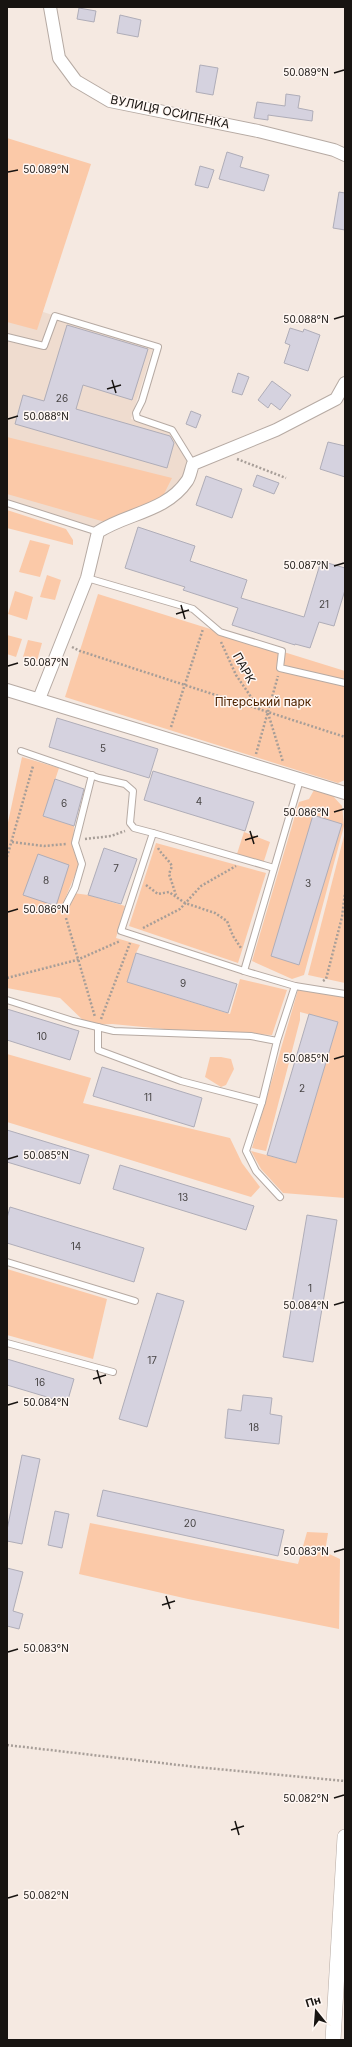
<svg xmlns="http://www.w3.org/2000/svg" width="352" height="2047" font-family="Inter,sans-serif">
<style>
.built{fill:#efdccf}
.green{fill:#fbc9a8}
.building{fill:#d5d2df;stroke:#afadb8}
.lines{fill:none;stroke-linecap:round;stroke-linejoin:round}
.service-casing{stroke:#b6aaa3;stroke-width:8}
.minor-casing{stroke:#b6aaa3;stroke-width:14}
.tertiary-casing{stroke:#b6aaa3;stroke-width:16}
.path{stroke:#a79e98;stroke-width:2.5;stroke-dasharray:2 2;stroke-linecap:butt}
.service{stroke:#fff;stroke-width:6}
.minor{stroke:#fff;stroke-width:12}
.tertiary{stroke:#fff;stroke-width:15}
.ticks{fill:none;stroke:#181411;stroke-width:1.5}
.labels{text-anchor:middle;stroke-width:3;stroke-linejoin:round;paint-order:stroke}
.number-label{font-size:10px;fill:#474444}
.street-label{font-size:12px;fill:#181411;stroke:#fff7f3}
.park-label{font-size:12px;fill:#4e2300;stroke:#fff7f3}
.ticks-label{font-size:10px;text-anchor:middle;fill:#181411;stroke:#fff7f3;stroke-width:3;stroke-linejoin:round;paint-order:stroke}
</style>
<rect width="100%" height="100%" fill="#f5e9e1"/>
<!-- built -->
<polygon class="built" points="7,149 25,306 153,348 131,419 170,432 188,463 184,478 168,496 94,527 7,500"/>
<!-- green -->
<g class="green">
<polygon points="7,138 91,164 37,330 7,322"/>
<polygon points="7,437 172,478 161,500 105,522 7,494"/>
<polygon points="7,510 66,529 73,540 73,545 7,528"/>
<polygon points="30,540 50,545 40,577 19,572"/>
<polygon points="47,575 61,580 55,600 40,597"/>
<polygon points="15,591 33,597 27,620 8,614"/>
<polygon points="98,594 345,671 345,780 338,783 65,697"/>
<polygon points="7,635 22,639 16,657 7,654"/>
<polygon points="28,640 42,643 37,661 23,657"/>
<polygon points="22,757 59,768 43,816 74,826 73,846 79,865 63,904 63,908 73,893 88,895 125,906 116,938 140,945 136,953 127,982 230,1014 240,979 287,990 272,1035 175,1030 112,1024 88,1025 60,998 7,988 7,827"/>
<polygon points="314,790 332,795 342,806 344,826 304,975 292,979 252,961 299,802 309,799"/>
<polygon points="244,832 270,842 263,864 236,857"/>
<polygon points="345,832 345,983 308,975"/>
<polygon points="156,843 266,873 238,963 129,926"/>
<polygon points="298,990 345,997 345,1198 283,1193 261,1169 251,1151 296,1163 338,1022 300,1012 300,1020 266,1151 252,1148"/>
<polygon points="7,1054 91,1078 83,1103 230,1138 242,1163 260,1187 251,1197 7,1122"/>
<polygon points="210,1057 221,1057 231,1059 234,1069 226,1085 221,1087 205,1077"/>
<polygon points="7,1269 107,1299 93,1359 7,1335"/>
<polygon points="90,1523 298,1564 307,1532 328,1533 325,1552 340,1559 339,1629 188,1599 79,1574"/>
</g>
<!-- building -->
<g class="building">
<polygon points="79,8 96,11 94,22 77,19"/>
<polygon points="120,15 141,20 138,37 117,33"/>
<polygon points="200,65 218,68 213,95 196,92"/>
<polygon points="286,94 300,96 298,108 313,111 312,121 268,115 268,120 254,118 257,102 285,106"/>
<polygon points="227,152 243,157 240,167 269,175 264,191 219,179"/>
<polygon points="200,166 214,170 208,188 195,185"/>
<polygon points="339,192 345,193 345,230 333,228"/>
<polygon points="67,325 148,349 132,400 83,385 76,409 170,436 174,443 167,468 15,424 23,395 44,401"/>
<polygon points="290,328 303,332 304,329 320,335 308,371 284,363 290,345 285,343"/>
<polygon points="238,373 249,377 242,395 232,392"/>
<polygon points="272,381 291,395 280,410 271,403 268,408 258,400"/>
<polygon points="191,411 201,415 196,428 186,424"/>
<polygon points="328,442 345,446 345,477 320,469"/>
<polygon points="257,475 279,483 274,494 253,486"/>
<polygon points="206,476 242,489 232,518 196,505"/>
<polygon points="138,527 195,546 190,561 247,580 241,598 304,617 321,561 345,568 345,590 334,626 319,622 310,648 295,644 295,645 232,625 238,608 183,590 185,587 125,568"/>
<polygon points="57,718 158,749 149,778 49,747"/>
<polygon points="153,771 254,802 245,831 144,800"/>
<polygon points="55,779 84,789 74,826 43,816"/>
<polygon points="313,815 342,824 299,965 271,956"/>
<polygon points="104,848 137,859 121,904 88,895"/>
<polygon points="38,854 69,865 56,906 23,895"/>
<polygon points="136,953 237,984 228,1013 127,982"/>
<polygon points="7,1009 79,1031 70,1060 7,1040"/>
<polygon points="309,1014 338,1022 296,1163 267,1155"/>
<polygon points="102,1067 202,1098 194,1127 93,1096"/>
<polygon points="7,1130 89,1155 80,1184 7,1162"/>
<polygon points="120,1165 254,1206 246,1230 113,1189"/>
<polygon points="10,1207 144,1248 134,1282 7,1243 7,1218"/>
<polygon points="307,1215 337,1220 313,1362 283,1357"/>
<polygon points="157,1293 184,1301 147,1427 119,1419"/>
<polygon points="7,1359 74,1379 67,1403 7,1385"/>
<polygon points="243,1395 272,1398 270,1414 282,1416 279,1444 225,1438 228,1409 241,1411"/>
<polygon points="22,1455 40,1459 22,1544 7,1541 7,1530"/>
<polygon points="103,1490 284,1530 278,1556 97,1516"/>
<polygon points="55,1511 69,1514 62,1548 48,1545"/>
<polygon points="7,1568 23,1572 13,1611 23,1614 19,1629 7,1626"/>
</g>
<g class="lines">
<!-- service casing -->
<g class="service-casing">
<g id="service">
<polyline points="7,337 44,346 55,316 158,347 142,401 136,413 137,418 172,430 193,464"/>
<polyline points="7,503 98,532"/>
<polyline points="87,578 193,609 220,632 282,651 280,668 345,683"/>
<polyline points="21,751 99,778 125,784 133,791 130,823 134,828 153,833"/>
<polyline points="274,868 153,833 121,931 244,971 300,780"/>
<polyline points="64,909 75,888 82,864 75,843 92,775"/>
<polyline points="244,971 295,986"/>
<polyline points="7,1000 73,1021 114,1031 251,1036 277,1041 295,986 345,994"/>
<polyline points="98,1027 98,1050 181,1081 262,1102 277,1041"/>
<polyline points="262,1102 246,1151 256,1171 280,1197"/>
<polyline points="7,1262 135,1301"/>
<polyline points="7,1343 113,1372"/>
</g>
</g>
<!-- minor casing -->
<g class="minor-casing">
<g id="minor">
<polyline points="50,7 59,58 76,81 110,101 258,131 334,150 345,155"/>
<polyline points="7,690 345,793"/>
<path d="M39,699L87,578L98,532C127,513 166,512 187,481C190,477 191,469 193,464L276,430L336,399L345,383"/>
</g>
</g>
<!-- tertiary casing -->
<g class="tertiary-casing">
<polyline id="tertiary" points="333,2040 345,1837"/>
</g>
<!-- path -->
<g class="path">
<polyline points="237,459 286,478"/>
<polyline points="221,642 236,675 260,710"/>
<polyline points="72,647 80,651 345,737"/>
<polyline points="268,713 283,762"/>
<polyline points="171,727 203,629"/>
<polyline points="256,754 278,676"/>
<polyline points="85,839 111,836 125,831"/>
<polyline points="12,842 44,846 66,844"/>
<path d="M158,848C162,855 168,859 172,866L169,874L176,895"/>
<polyline points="7,857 33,766"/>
<polyline points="146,885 158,894 169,892 185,903 215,913 227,921 233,936 241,948"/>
<polyline points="66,918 95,1017"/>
<polyline points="143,928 180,909 201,886 236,866"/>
<polyline points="7,978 77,960 120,941"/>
<polyline points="323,981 326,979 342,917 345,893"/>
<polyline points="101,1019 130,943"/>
<polyline points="7,1745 196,1767 345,1781"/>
</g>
<!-- service -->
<use href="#service" class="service"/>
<!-- minor -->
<use href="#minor" class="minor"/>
<!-- tertiary -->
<use href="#tertiary" class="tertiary"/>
</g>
<!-- ticks -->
<path class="ticks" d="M334,73L344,70M8,172L18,170M334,319L344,316M112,380L116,393M107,389L121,385M8,419L18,416M334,566L344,563M181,605L185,619M176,614L189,610M8,666L18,663M334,812L344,809M250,831L254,844M245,840L258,836M8,912L18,909M334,1059L344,1056M8,1159L18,1156M334,1305L344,1302M97,1370L101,1384M93,1379L106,1375M8,1405L18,1402M334,1552L344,1549M166,1596L170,1609M162,1605L175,1601M8,1652L18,1649M334,1798L344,1795M235,1821L239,1835M231,1830L244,1826M8,1898L18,1895"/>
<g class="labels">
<!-- number labels -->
<g class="number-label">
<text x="62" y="402">26</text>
<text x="324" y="608">21</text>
<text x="103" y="752">5</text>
<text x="199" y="805">4</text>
<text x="64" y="807">6</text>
<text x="116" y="872">7</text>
<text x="46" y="884">8</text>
<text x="308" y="887">3</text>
<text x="183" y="987">9</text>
<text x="42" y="1040">10</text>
<text x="302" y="1092">2</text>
<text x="148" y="1101">11</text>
<text x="183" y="1201">13</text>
<text x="76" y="1250">14</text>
<text x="310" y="1292">1</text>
<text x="152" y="1364">17</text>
<text x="40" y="1386">16</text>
<text x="254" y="1431">18</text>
<text x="190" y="1527">20</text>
</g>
<!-- street labels -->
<g class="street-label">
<text transform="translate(170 112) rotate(12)" y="4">ВУЛИЦЯ ОСИПЕНКА</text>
<text transform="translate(244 668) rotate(61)" y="4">ПАРК</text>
</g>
<!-- park labels -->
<g class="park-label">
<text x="263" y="706">Пітєрський парк</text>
</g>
</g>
<g class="ticks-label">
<text x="306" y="76">50.089°N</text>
<text x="46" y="173">50.089°N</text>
<text x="306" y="323">50.088°N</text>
<text x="46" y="420">50.088°N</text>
<text x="306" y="569">50.087°N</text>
<text x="46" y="666">50.087°N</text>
<text x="306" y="816">50.086°N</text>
<text x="46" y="913">50.086°N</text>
<text x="306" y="1062">50.085°N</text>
<text x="46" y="1159">50.085°N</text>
<text x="306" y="1309">50.084°N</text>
<text x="46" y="1406">50.084°N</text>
<text x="306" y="1555">50.083°N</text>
<text x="46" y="1652">50.083°N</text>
<text x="306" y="1802">50.082°N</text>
<text x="46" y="1899">50.082°N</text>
</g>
<!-- border -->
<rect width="352" height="2047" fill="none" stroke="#181411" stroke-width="16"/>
<!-- north arrow -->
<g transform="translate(316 2011) rotate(343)" stroke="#fff7f3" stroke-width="3" paint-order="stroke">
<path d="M0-3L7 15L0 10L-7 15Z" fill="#181411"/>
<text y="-6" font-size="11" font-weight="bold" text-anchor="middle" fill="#181411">Пн</text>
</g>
</svg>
